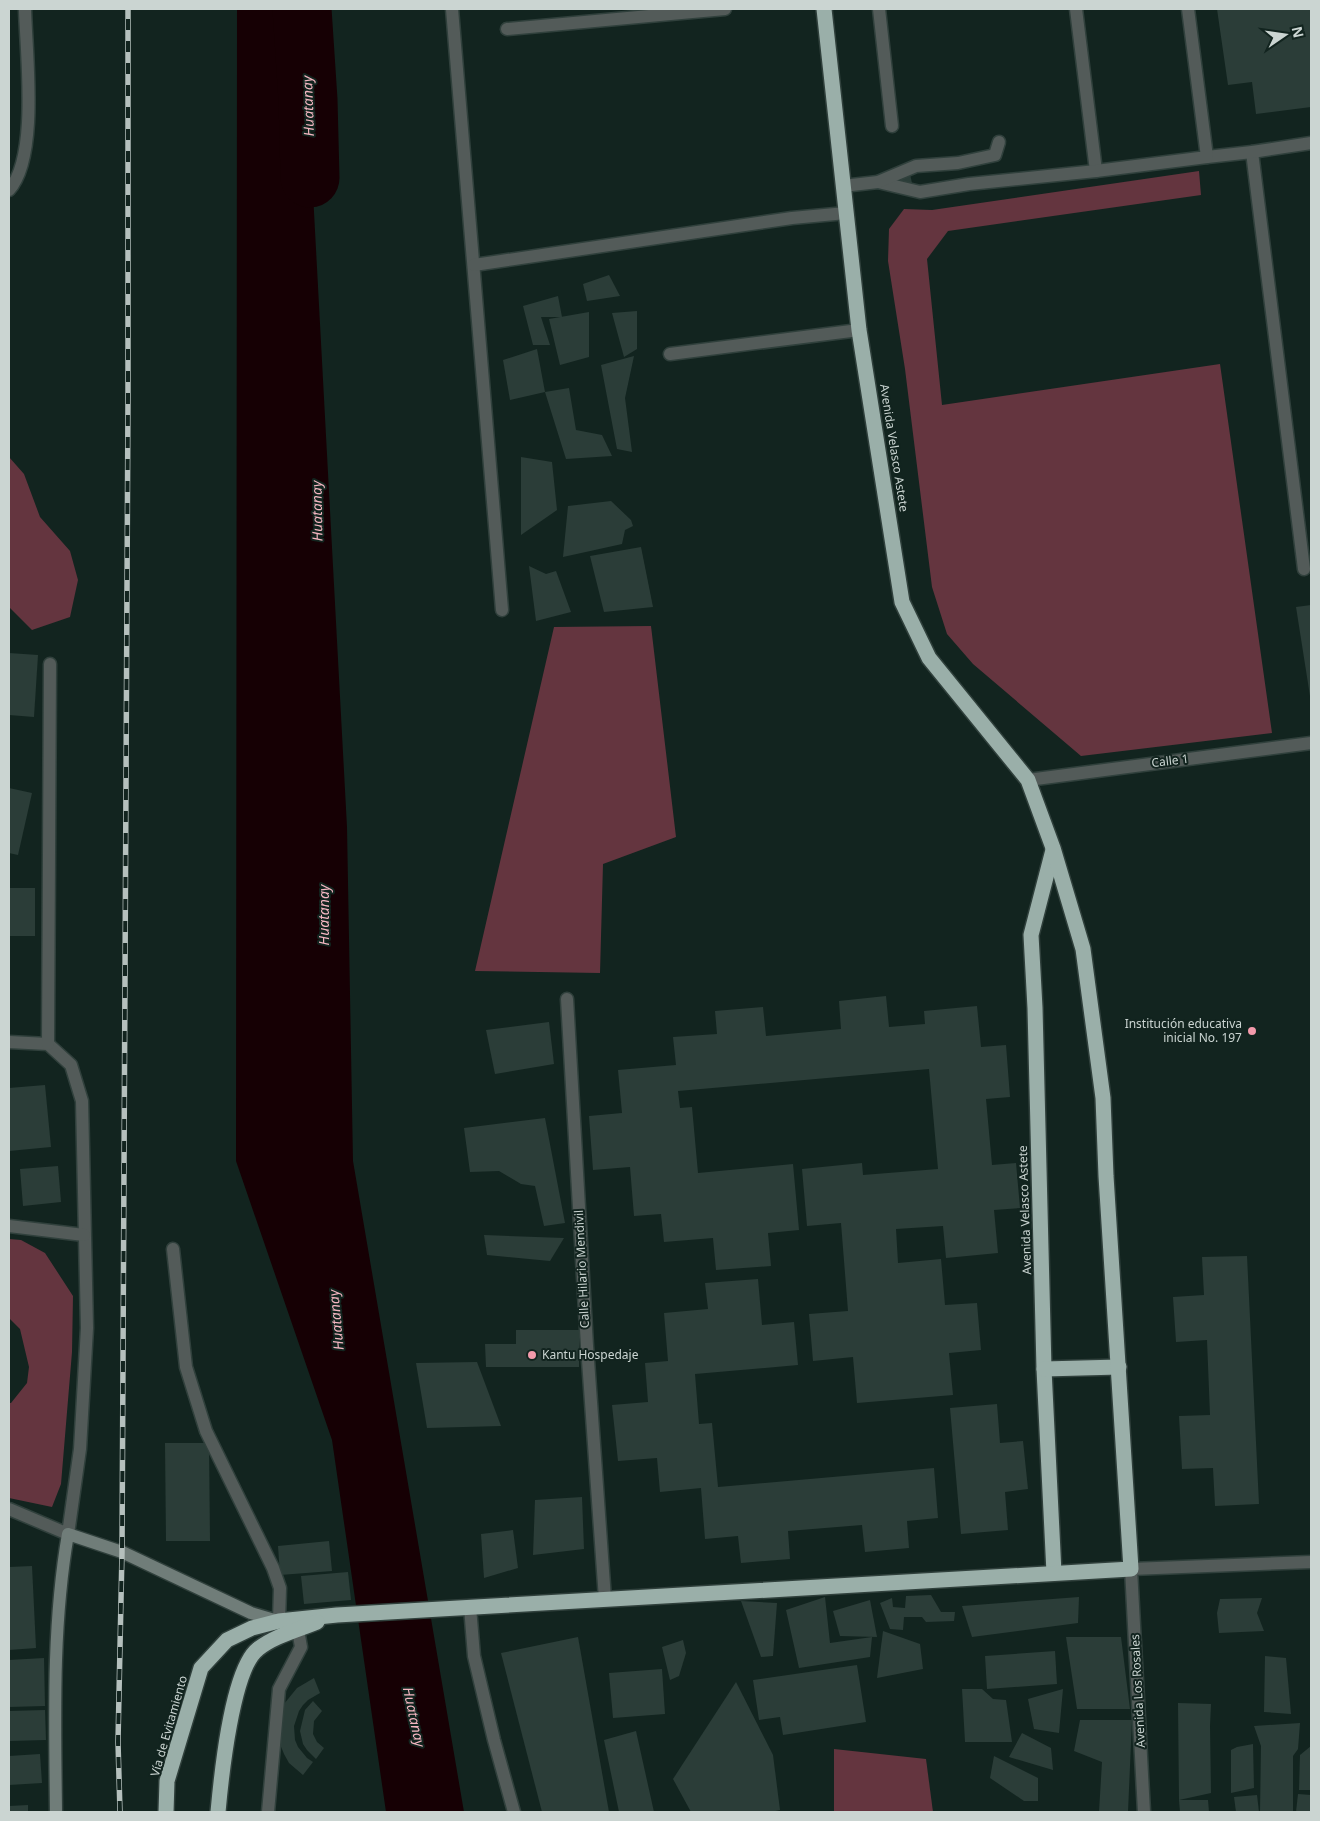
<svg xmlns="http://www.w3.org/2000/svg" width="1320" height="1821" font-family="'Noto Sans',sans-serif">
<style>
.green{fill:#64353f}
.water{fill:#160004}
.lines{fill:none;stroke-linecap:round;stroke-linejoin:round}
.river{stroke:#160004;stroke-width:59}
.building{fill:#2b3d38}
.lane-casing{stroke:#30403c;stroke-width:15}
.street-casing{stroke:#30403c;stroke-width:15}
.secondary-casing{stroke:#30403c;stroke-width:15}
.highway-casing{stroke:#30403c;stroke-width:18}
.lane{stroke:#535b59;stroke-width:12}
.street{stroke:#535b59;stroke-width:12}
.secondary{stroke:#707d79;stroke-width:12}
.highway{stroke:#9aafa9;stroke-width:15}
.rail-casing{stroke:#b5c0bd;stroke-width:5.5}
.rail{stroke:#12241f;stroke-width:4;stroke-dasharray:11;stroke-linecap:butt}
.poi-dot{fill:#f39aab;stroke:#12241f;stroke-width:2}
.labels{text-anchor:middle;stroke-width:4;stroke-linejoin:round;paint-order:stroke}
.street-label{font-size:12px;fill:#cbd5d2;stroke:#12241f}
.poi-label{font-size:12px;fill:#cbd5d2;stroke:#12241f;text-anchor:end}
.water-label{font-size:14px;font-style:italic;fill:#f4b6c1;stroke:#12241f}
</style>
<rect width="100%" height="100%" fill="#12241f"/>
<!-- green -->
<g class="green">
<polygon points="1199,171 1201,195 948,231 927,259 942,405 1220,364 1272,733 1081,756 973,664 947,634 932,587 905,369 888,261 889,229 904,209 932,210"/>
<polygon points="9,457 24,474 40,517 70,551 78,580 70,617 32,630 9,607"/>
<polygon points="651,626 676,837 603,864 600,973 475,971 554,627"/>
<polygon points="9,1239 21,1240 45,1253 73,1296 72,1352 61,1484 52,1507 9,1498 9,1403 11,1403 27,1383 29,1367 20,1329 9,1318"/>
<polygon points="834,1749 926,1759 933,1812 834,1812"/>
</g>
<!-- water -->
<polygon class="water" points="237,9 302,9 308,100 347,827 353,1161 464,1812 386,1812 332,1440 236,1161"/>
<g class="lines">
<!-- river -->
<polyline class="river" points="302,9 308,100 310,178"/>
</g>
<!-- building -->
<g class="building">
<polygon points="1217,9 1311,9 1311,107 1256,114 1252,82 1228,85"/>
<polygon points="910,174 912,183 902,185 900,176"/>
<polygon points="609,275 620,296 587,301 583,284"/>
<polygon points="558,296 562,317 541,317 550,345 533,345 523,306"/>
<polygon points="637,311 637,349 624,357 612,313"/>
<polygon points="589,312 589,357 560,365 549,319"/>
<polygon points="537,349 545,392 510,400 503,360"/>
<polygon points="634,356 625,398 632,452 617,449 601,365"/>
<polygon points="569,388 576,430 602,435 612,456 566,459 545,392"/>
<polygon points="521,457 552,462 557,510 521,535"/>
<polygon points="611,501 631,520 633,526 625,530 622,544 563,557 568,506"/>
<polygon points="641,547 653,607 604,612 590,556"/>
<polygon points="529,566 546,574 556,571 571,612 536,621"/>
<polygon points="1311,605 1311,696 1310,696 1296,607"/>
<polygon points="9,653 38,655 34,717 9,715"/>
<polygon points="9,788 32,793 18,855 9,853"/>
<rect x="9" y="888" width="26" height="48"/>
<polygon points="886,996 889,1027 925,1024 924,1011 977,1006 981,1047 1006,1045 1010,1097 986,1099 992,1165 1016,1163 1020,1208 994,1210 998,1253 946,1258 943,1226 896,1229 898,1263 941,1259 945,1305 977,1303 981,1350 949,1353 953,1395 857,1403 853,1357 813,1361 809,1314 848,1311 841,1223 807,1226 802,1169 862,1163 863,1175 938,1169 929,1069 678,1091 680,1108 692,1107 698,1173 793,1164 799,1230 768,1233 771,1266 716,1270 713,1238 664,1242 661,1214 634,1216 630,1167 593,1170 589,1116 622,1113 618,1070 676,1065 673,1037 717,1034 715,1011 763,1007 766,1036 841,1029 839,1001"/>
<polygon points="549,1022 554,1064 495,1074 486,1030"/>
<polygon points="45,1085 51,1147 9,1151 9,1088"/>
<polygon points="545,1118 565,1223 544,1226 535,1186 521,1184 499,1171 470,1172 464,1128"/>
<polygon points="58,1166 61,1202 23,1206 20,1169"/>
<polygon points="484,1235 564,1238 550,1261 487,1255"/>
<polygon points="1247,1256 1259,1504 1215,1506 1213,1468 1182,1469 1179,1416 1210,1415 1207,1340 1176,1342 1173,1297 1204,1295 1202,1257"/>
<polygon points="758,1279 762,1325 794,1322 798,1365 695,1374 699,1424 712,1423 718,1487 934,1468 938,1518 907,1521 909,1548 865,1552 862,1525 788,1531 790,1559 741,1563 738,1536 705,1539 701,1488 660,1492 657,1458 618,1461 612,1405 648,1402 645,1363 668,1361 664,1313 708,1309 705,1283"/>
<polygon points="516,1330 579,1330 579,1367 486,1367 485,1344 516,1344"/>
<polygon points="477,1362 501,1426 427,1428 416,1363"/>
<polygon points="997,1404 1000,1443 1023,1441 1028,1489 1005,1492 1008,1530 961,1534 950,1408"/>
<polygon points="165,1443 209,1443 210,1541 166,1541"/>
<polygon points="582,1497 584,1549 533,1555 535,1500"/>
<polygon points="513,1530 518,1568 484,1578 481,1534"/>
<polygon points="329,1541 332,1571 280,1575 278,1546"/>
<polygon points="32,1566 36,1648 9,1650 9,1567"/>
<polygon points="348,1572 351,1600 304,1604 301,1576"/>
<polygon points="931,1595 941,1612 955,1612 954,1621 926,1622 922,1617 904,1617 903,1630 890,1629 880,1603 892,1598 893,1607 905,1608 906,1596"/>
<polygon points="825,1597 830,1643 872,1637 870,1657 799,1668 786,1610"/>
<polygon points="1079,1597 1078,1623 972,1637 962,1606"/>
<polygon points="1262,1598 1257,1613 1264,1631 1219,1633 1217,1613 1220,1599"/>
<polygon points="870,1600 877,1637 840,1636 833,1611"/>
<polygon points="741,1601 777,1603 773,1656 761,1657"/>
<polygon points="883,1631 920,1644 923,1669 877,1678"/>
<polygon points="578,1637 609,1812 542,1812 501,1653"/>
<polygon points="1066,1637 1121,1637 1130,1709 1077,1709"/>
<polygon points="683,1640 686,1653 679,1676 670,1680 662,1647"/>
<polygon points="1055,1651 1057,1684 987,1689 985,1656"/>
<polygon points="1265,1656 1286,1658 1291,1714 1264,1712"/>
<polygon points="44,1658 45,1706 9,1707 9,1660"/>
<polygon points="857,1665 866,1722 783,1735 780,1717 759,1720 753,1680"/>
<polygon points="662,1669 665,1714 613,1718 609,1673"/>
<polygon points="314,1678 320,1693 308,1700 303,1705 299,1711 294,1726 295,1740 298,1747 307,1758 313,1762 303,1775 289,1763 284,1754 280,1744 280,1713 284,1704 297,1688"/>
<polygon points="736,1682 773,1755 780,1810 771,1812 691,1812 673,1779"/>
<polygon points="962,1689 982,1689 993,1699 1006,1700 1012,1742 965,1742"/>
<polygon points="1063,1689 1059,1733 1034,1729 1028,1699"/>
<polygon points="313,1701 322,1711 314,1721 313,1734 317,1742 324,1748 316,1759 307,1750 303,1744 300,1731 305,1710"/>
<polygon points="1178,1703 1211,1704 1210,1726 1211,1793 1179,1800"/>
<polygon points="45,1710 46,1740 9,1741 9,1711"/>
<polygon points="1080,1720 1132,1720 1128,1812 1099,1812 1102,1762 1074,1751"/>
<polygon points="1300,1723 1298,1749 1293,1756 1293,1812 1260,1812 1261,1746 1254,1726"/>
<polygon points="636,1731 654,1812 619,1812 604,1740"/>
<polygon points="1022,1733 1051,1748 1053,1770 1009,1757"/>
<polygon points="1253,1744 1254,1788 1231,1793 1231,1750 1237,1747"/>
<polygon points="1311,1746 1311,1790 1299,1790 1300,1755"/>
<polygon points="40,1754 42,1783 9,1785 9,1756"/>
<polygon points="994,1756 1038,1778 1038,1801 1024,1801 990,1778"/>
<polygon points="1298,1794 1311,1795 1311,1812 1296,1812"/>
<polygon points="1257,1795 1259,1812 1236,1812 1234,1797"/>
<polygon points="1179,1800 1208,1800 1209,1812 1180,1812"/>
<polygon points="28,1805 28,1812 9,1812 9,1806"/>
</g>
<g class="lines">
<!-- lane casing -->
<g class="lane-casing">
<g id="lane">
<polyline points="879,9 892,126"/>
<polyline points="1076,9 1096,171"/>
<polyline points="507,29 725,9"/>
<polyline points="1252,152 1304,569"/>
<polyline points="1207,157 1252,152 1311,143"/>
<polyline points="878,182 920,192 969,184 1096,171 1207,157 1188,9"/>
<polyline points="843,186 878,182 916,166 958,163 995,155 999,142"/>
<polyline points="670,354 859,330"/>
<polyline points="173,1249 186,1367 206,1431 273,1568 280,1588 279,1621"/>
</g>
</g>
<!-- street casing -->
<g class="street-casing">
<g id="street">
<polyline points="452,9 502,610"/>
<path d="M9,190C39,157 26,53 25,9"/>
<polyline points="474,265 792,218 846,213"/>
<polyline points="1028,780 1311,743"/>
<polyline points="567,999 587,1346 605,1599"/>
<polyline points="9,1042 48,1044 71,1065 82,1101 87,1328 80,1449 68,1534 9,1509"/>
<polyline points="48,1044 50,664"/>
<polyline points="9,1226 84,1235"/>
<polyline points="470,1607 474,1656 494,1740 514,1812"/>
<polyline points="268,1812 279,1689 301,1647 298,1630"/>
<polyline points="1144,1812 1131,1569 1311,1562"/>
</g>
</g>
<!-- secondary casing -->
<g class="secondary-casing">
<path id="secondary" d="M56,1812C55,1720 52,1626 68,1534L122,1552L251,1613L281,1622"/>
</g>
<!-- highway casing -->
<g class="highway-casing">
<g id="highway">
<polyline points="1053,850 1031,935 1035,1008 1044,1369 1054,1573"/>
<polyline points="1044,1369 1119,1367"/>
<polyline points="166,1812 167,1781 201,1668 227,1640 252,1628 279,1621 337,1615 1131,1569 1106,1176 1103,1098 1083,949 1053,848 1028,780 929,658 902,602 859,330 824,9"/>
<path d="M218,1812C221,1779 232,1669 258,1649C274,1636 298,1630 317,1622"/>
</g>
</g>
<!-- lane -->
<use href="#lane" class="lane"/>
<!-- street -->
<use href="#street" class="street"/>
<!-- secondary -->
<use href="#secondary" class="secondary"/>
<!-- highway -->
<use href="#highway" class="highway"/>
<!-- rail casing -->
<g class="rail-casing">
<polyline id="rail" points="120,1812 118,1742 122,1552 128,397 128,9"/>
</g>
<!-- rail -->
<use href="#rail" class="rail"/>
</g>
<!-- markers -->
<g class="poi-dot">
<circle cx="1252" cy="1031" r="5"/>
<circle cx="532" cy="1355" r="5"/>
</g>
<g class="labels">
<!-- street labels -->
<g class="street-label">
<text transform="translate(894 448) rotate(81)" y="4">Avenida Velasco Astete</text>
<text transform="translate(1170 761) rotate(-7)" y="4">Calle 1</text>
<text transform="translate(1025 1210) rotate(-92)" y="4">Avenida Velasco Astete</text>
<text transform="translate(582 1269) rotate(-93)" y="4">Calle Hilario Mendivil</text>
<text transform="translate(1138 1691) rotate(-93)" y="4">Avenida Los Rosales</text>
<text transform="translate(169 1726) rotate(-74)" y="4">Vía de Evitamiento</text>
</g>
<!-- poi labels -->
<g class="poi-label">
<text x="1242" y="1028">Institución educativa<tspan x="1242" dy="14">inicial No. 197</tspan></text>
<text x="542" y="1359" text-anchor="start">Kantu Hospedaje</text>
</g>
<!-- water labels -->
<g class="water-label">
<text transform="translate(308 106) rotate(-92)" y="5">Huatanay</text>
<text transform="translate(317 511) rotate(-91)" y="5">Huatanay</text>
<text transform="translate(324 915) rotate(-90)" y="5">Huatanay</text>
<text transform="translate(336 1320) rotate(-95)" y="5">Huatanay</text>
<text transform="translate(414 1717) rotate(78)" y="5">Huatanay</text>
</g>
</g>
<!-- border -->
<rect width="1320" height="1821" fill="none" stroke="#cbd5d2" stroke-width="20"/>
<!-- north arrow -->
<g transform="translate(1285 35) rotate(77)" stroke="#12241f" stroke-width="4" paint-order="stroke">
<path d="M0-4L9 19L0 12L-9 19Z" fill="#cbd5d2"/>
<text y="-8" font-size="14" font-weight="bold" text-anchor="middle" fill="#cbd5d2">N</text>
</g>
</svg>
